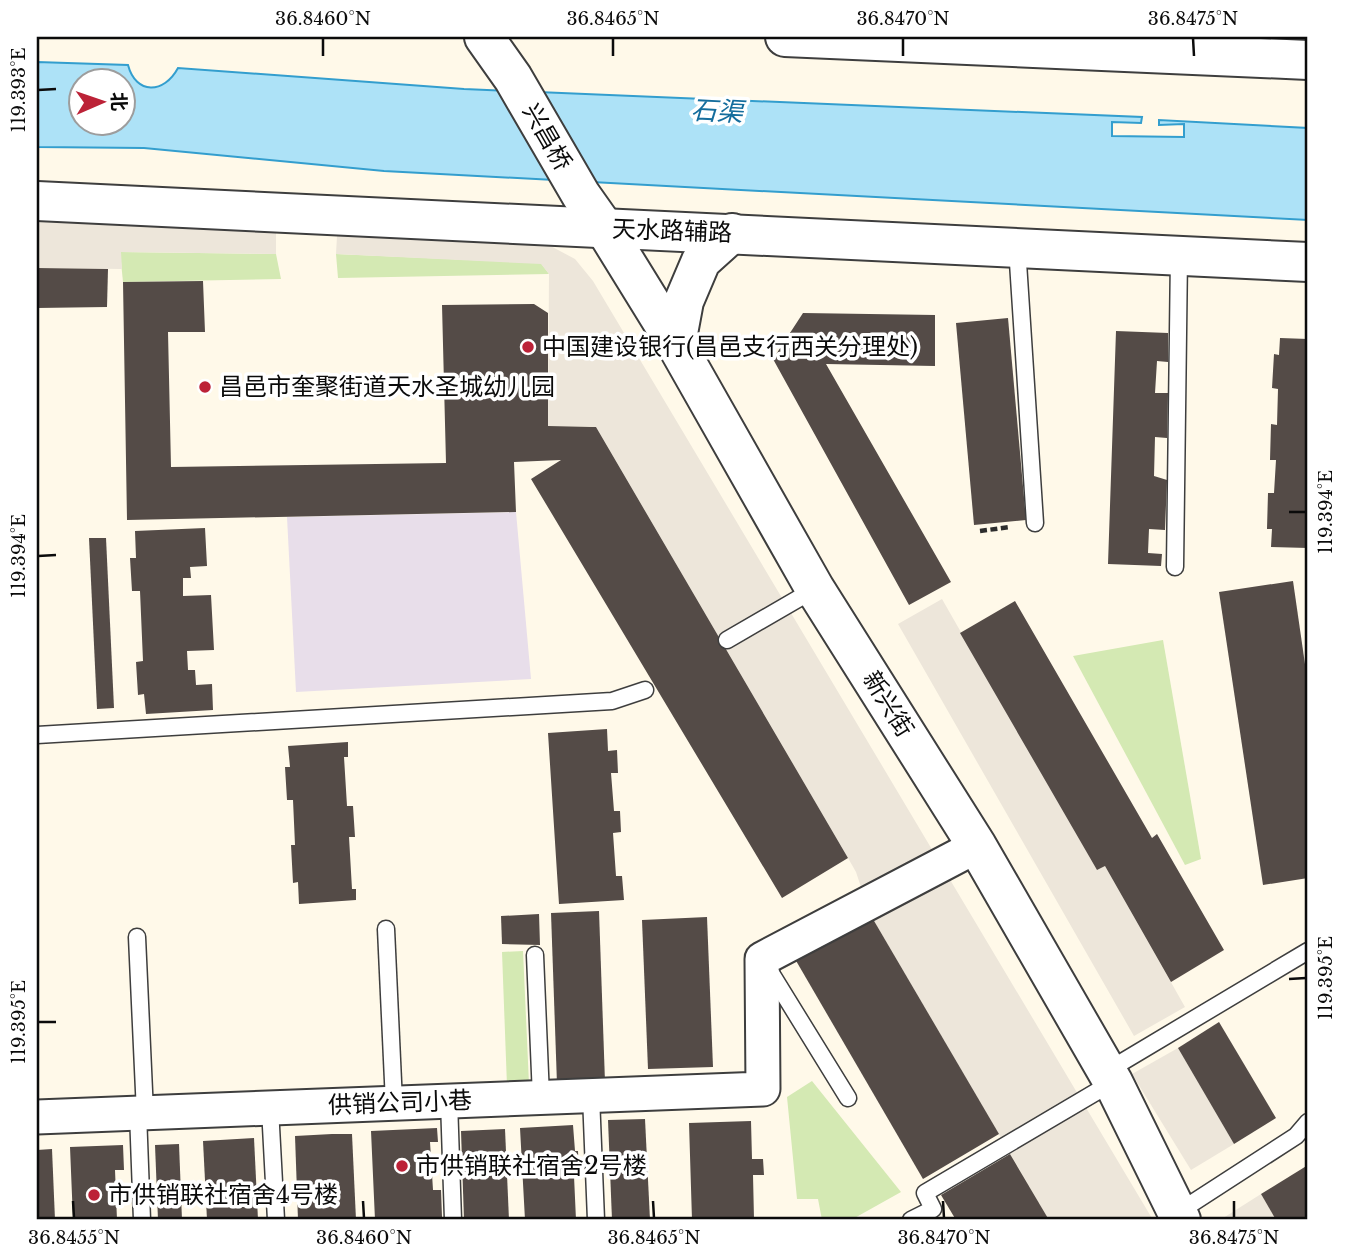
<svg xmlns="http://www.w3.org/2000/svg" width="1345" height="1257" font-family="'Libre Baskerville','Noto Sans SC',serif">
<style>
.industrial{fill:#e8deea}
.green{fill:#d4e9b3}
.plaza{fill:#ede6da}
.water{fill:#ade2f7;stroke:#339ece;stroke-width:2;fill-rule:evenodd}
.building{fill:#544b47}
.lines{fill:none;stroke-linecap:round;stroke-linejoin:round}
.service-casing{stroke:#3e3e3e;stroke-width:19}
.minor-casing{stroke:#3e3e3e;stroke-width:37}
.tertiary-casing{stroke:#3e3e3e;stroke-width:42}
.path{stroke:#2d2d2d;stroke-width:4.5;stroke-dasharray:7 3.5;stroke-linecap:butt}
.service{stroke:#fff;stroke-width:16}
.minor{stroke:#fff;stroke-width:33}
.tertiary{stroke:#fff;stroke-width:38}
.ticks{fill:none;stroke:#0b0b0b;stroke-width:2.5}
.poi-dot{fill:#bc2237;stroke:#fff;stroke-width:2.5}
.labels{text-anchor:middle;stroke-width:7;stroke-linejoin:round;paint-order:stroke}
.street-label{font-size:24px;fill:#0b0b0b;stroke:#fff}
.poi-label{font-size:24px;fill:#0b0b0b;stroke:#fff;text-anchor:start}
.water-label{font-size:26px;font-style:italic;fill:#146d9d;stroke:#fff}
.neatline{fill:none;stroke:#0b0b0b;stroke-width:2.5}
.ticks-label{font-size:18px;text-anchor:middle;fill:#0b0b0b}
</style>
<rect width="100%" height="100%" fill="#fff9e9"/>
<!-- industrial -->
<polygon class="industrial" points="516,512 531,679 296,692 287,517"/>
<!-- green -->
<g class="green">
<polygon points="120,252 276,254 281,279 123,282"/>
<polygon points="336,254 541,263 549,274 338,278"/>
<polygon points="1163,640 1201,859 1185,865 1073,656"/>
<polygon points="523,951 529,1084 507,1086 502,952"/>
<polygon points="812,1081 901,1192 851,1220 822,1220 818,1199 797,1199 787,1097"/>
</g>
<!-- plaza -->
<g class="plaza">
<polygon points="37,219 276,233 276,254 121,252 122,269 37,268"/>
<polygon points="337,236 543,242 575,259 593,281 1153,1220 1049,1220 870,914 856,872 848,858 602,437 596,427 590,426 548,426 549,274 541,264 336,254"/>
<polygon points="942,599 1097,870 1105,866 1185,1007 1134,1036 898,624"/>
<polygon points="1178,1048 1234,1144 1191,1170 1132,1074"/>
<polygon points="1261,1194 1276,1220 1220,1220"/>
</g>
<!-- water -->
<path class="water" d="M37,62L128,65C136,95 164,94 178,68L464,89L1142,117L1141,123L1112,122V136L1184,137V124L1159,125V120L1308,128V220L384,171L144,148L37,147ZM80,80H122V122H80Z"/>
<!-- building -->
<g class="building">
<polygon points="37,268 108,269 107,307 37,308"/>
<polygon points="203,281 205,332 168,332 171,467 446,463 442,305 534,304 548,313 548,426 596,427 848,858 782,898 531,479 561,460 514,462 516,512 127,520 123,282"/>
<polygon points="803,313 935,315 935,366 826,364 951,582 909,605 773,359"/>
<polygon points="1008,318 1026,520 974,525 956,323"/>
<polygon points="1116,331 1168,333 1168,362 1157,361 1155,393 1168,393 1167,438 1155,437 1154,476 1167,480 1165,530 1149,529 1148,553 1162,554 1161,566 1108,564"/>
<polygon points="1280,338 1308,339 1308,548 1271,547 1272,529 1267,529 1268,493 1274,493 1276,460 1270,460 1271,424 1277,425 1278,389 1272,388 1274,354 1279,355"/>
<polygon points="205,528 207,566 190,567 191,578 183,578 183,596 211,595 214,650 187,651 188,670 195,670 196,685 212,684 213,710 146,714 144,694 138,695 136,662 143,661 140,591 132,591 130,558 136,558 135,531"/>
<polygon points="89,538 106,538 114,708 97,709"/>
<polygon points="1293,581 1308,685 1308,878 1263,885 1219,592"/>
<polygon points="1015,601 1152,838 1157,834 1224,950 1171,982 1105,866 1097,870 960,633"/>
<polygon points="607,729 608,751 617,750 618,773 611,773 614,811 620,811 621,832 613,833 616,876 622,876 624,900 559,904 548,733"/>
<polygon points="348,742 348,757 344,757 347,806 353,806 355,837 349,837 352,889 356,889 356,900 299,904 298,882 293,883 291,845 295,845 293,800 287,800 285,767 290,767 288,746"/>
<polygon points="599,911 605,1082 557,1084 551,913"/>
<polygon points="539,914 540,945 502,944 501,916"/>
<polygon points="870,914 999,1134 923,1179 795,959"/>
<polygon points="707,917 713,1067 648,1069 642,920"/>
<polygon points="1219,1022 1276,1118 1234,1144 1178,1048"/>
<polygon points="645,1119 650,1220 612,1220 608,1120"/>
<polygon points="751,1121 752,1159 763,1159 764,1175 753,1175 754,1219 692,1220 689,1123"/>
<polygon points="573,1125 575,1151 578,1151 579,1176 574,1176 576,1220 525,1220 520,1128"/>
<polygon points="437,1128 438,1142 430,1142 433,1190 441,1190 442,1217 435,1218 435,1220 375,1220 371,1131"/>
<polygon points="505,1129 509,1220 464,1220 461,1131"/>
<polygon points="332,1134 352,1134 356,1220 298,1220 295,1136"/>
<polygon points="254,1138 258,1220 207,1220 203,1141"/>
<polygon points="179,1144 182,1220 158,1220 155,1145"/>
<polygon points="123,1145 124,1170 115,1170 117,1220 73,1220 70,1147"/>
<polygon points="52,1149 55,1220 37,1220 37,1150"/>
<polygon points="1010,1154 1049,1220 956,1220 941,1195"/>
<polygon points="1308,1165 1308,1220 1276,1220 1261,1194"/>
</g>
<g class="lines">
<!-- service casing -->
<g class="service-casing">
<g id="service">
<polyline points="1017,247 1035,523"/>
<polyline points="1175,567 1179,255"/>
<polyline points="727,640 815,589"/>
<polyline points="37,735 612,701 645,690"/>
<polyline points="386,929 394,1103"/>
<polyline points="137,937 145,1113"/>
<polyline points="535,955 541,1097"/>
<polyline points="769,970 848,1098"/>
<polyline points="1107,1071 1308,951"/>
<polyline points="591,1096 596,1220"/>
<polyline points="449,1101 453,1220"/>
<polyline points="270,1108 276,1220"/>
<polyline points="138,1113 142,1220"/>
<polyline points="1177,1213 1296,1136 1308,1122"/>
<polyline points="911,1220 933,1209 925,1193 1113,1082"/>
</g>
</g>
<!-- minor casing -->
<g class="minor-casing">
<polyline id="minor" points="37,1117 763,1089 762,959 977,846"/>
</g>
<!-- tertiary casing -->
<g class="tertiary-casing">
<g id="tertiary">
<polyline points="484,37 513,78 581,195 605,229 676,344 815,589 977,846 1113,1082 1181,1220"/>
<polyline points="785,37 1308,60"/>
<polyline points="37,201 1308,262"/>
<polyline points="676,344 684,301 701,261 732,233"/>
</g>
</g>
<!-- path -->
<polyline class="path" points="980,531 1010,527"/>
<!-- service -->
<use href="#service" class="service"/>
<!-- minor -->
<use href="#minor" class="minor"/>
<!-- tertiary -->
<use href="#tertiary" class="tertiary"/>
</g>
<!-- ticks -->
<path class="ticks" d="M323,38V56M613,38V56M903,38V56M1193,38L1194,56M38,90L56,89M1289,512H1306M38,556L56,555M1289,979L1306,978M38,1022H56M73,1201L74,1218M363,1201L364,1218M653,1201L654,1218M943,1201L944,1218M1234,1201V1218"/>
<!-- markers -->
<g class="poi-dot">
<circle cx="528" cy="347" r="7"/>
<circle cx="205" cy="387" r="7"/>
<circle cx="402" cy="1166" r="7"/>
<circle cx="94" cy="1195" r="7"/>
</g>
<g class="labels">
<!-- street labels -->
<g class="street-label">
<text transform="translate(547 137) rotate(60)" y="8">兴昌桥</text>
<text transform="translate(672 231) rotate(2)" y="8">天水路辅路</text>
<text transform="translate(888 704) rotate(58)" y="8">新兴街</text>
<text transform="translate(400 1103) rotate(-2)" y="8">供销公司小巷</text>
</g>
<!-- poi labels -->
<g class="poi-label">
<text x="542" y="355">中国建设银行(昌邑支行西关分理处)</text>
<text x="219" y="395">昌邑市奎聚街道天水圣城幼儿园</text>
<text x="416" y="1174">市供销联社宿舍2号楼</text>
<text x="108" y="1203">市供销联社宿舍4号楼</text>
</g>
<!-- water labels -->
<g class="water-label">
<text transform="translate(717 111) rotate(3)" y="9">石渠</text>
</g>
</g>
<!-- border -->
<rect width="1345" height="1257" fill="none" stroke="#ffffff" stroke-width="77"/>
<!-- north arrow -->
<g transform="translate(102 102) rotate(88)"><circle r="33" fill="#ffffff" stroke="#9d9d9d" stroke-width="2"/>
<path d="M0-5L12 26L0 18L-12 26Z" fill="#bc2237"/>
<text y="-10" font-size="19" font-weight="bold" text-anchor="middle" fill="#0b0b0b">北</text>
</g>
<rect x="38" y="38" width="1268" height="1180" class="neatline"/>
<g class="ticks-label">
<text x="323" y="25">36.8460°N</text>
<text x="613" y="25">36.8465°N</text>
<text x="903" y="25">36.8470°N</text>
<text x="1193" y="25">36.8475°N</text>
<text transform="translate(19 90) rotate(-90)" y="6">119.393°E</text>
<text transform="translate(1326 512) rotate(-90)" y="6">119.394°E</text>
<text transform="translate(19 556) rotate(-90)" y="6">119.394°E</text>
<text transform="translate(1326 978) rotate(-90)" y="6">119.395°E</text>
<text transform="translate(19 1022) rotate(-90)" y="6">119.395°E</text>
<text x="74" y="1244">36.8455°N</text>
<text x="364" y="1244">36.8460°N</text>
<text x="654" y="1244">36.8465°N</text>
<text x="944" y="1244">36.8470°N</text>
<text x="1234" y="1244">36.8475°N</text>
</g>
</svg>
